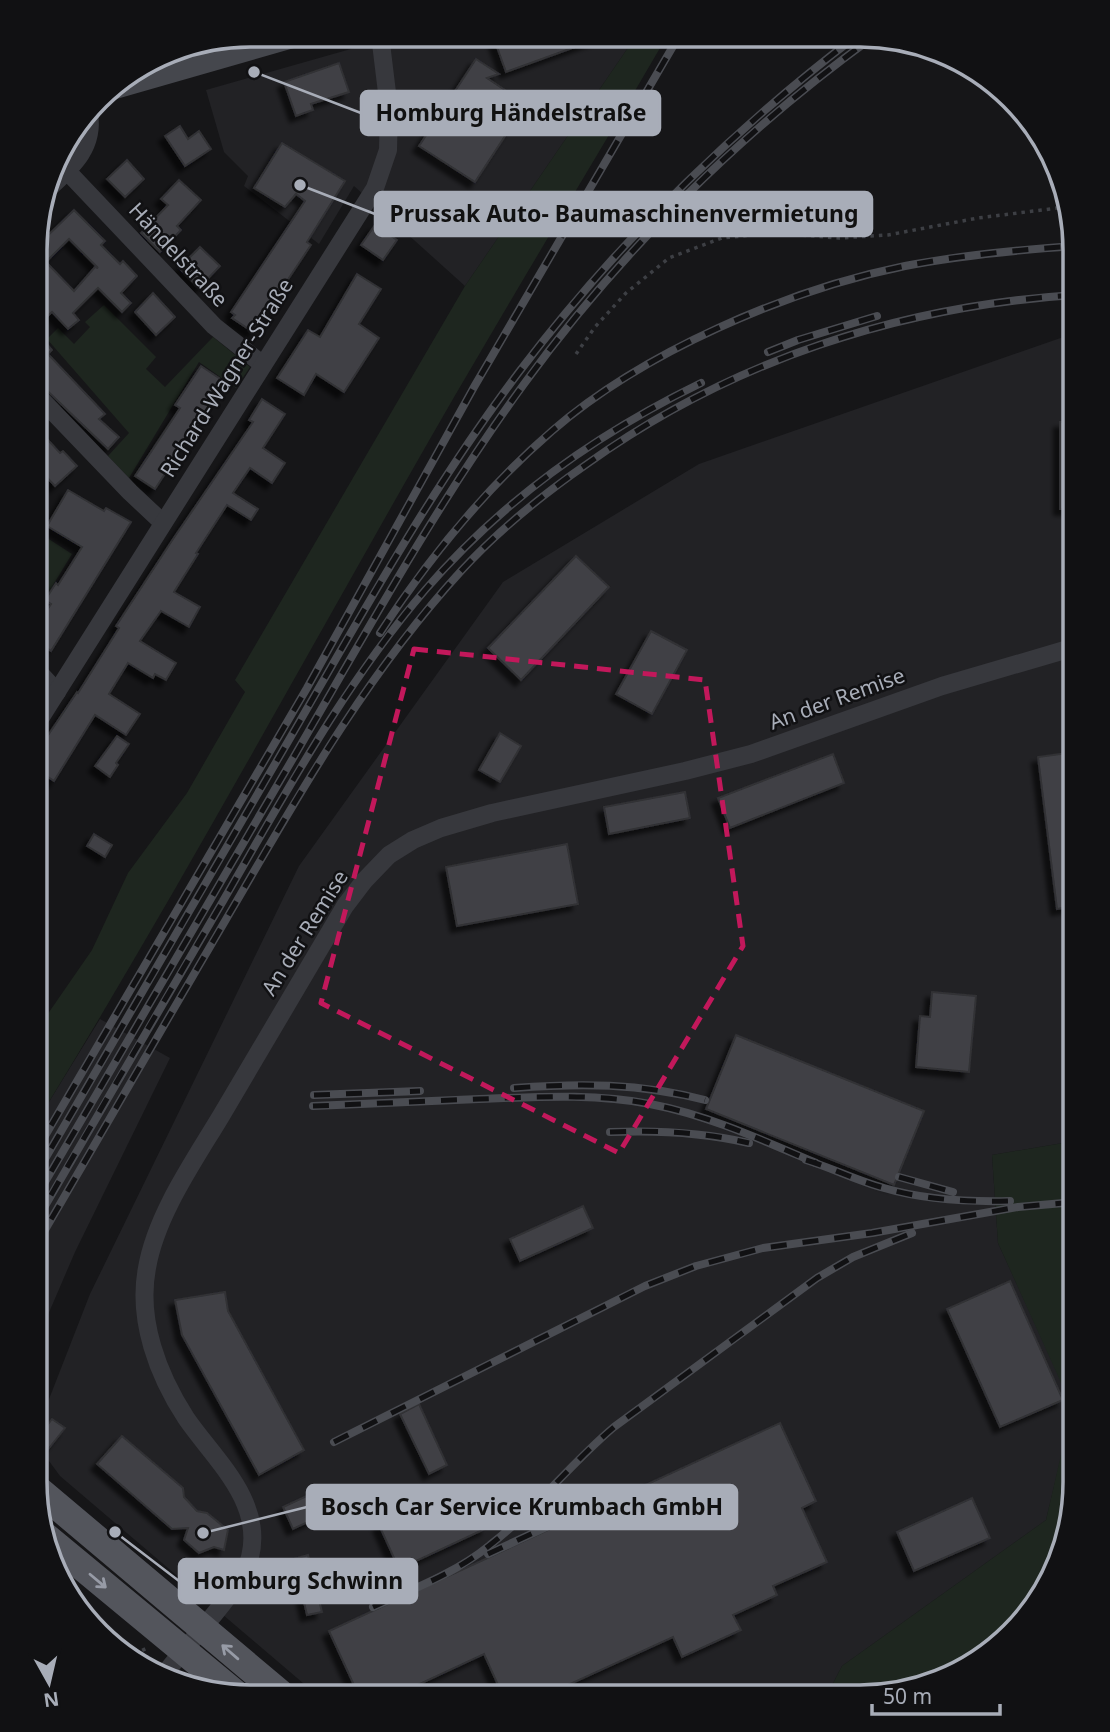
<svg xmlns="http://www.w3.org/2000/svg" width="1110" height="1732" font-family="'Noto Sans',sans-serif">
<style>
.built{fill:#222225}
.green{fill:#1e261f}
.building{fill:#404145;stroke:#303034;stroke-width:2;fill-rule:evenodd;filter:url(#shadow)}
.lines{fill:none;stroke-linecap:round;stroke-linejoin:round}
.path{stroke:#3d3f44;stroke-width:3.5;stroke-dasharray:3.5 5;stroke-linecap:butt}
.minor{stroke:#37383d;stroke-width:18}
.secondary{stroke:#45474d;stroke-width:24}
.primary{stroke:#53555c;stroke-width:28}
.rail-casing{stroke:#4a4c52;stroke-width:8}
.rail{stroke:#111113;stroke-width:5;stroke-dasharray:16;stroke-linecap:butt}
.oneway{stroke:#979ba6}
.marked{fill:none;stroke:#c2185b;stroke-width:5;stroke-dasharray:14 9;stroke-linejoin:round}
.labels{text-anchor:middle;stroke-width:5;stroke-linejoin:round;paint-order:stroke}
.street-label{font-size:21px;fill:#a8adb8;stroke:#111113}
.rim{fill:none;stroke:#a8adb8;stroke-width:3.5}
.leader{fill:none;stroke:#a8adb8;stroke-width:2.5}
.callout-dot{fill:#a8adb8;stroke:#111113;stroke-width:2.5}
.callout{fill:#a8adb8;stroke:#a8adb8;stroke-width:2.5}
.callout-label{font-size:23px;text-anchor:middle;font-weight:bold;fill:#111}
</style>
<defs>
<filter id="shadow"><feDropShadow dx="-6" dy="6" stdDeviation="2" flood-color="#0009"/></filter>
</defs>
<rect width="100%" height="100%" fill="#161618"/>
<!-- built -->
<g class="built">
<polygon points="400,35 636,36 465,286 354,186 319,244 244,186 248,176 224,152 206,90"/>
<polygon points="1075,333 1075,1141 992,1155 998,1243 1073,1407 1046,1520 842,1666 826,1697 317,1695 60,1476 35,1442 35,1435 90,1294 299,866 503,582 699,464"/>
<polygon points="100,1019 170,1058 75,1252 35,1345 36,1123"/>
</g>
<!-- green -->
<g class="green">
<path d="M636,36H667C579,187 488,336 402,488C281,701 164,915 36,1123V1031L92,950L128,873L187,793L245,692L235,680L465,286Z"/>
<polygon points="104,305 156,357 146,369 165,387 213,337 250,367 236,388 199,362 129,478 108,456 129,433 47,339 58,328 74,344 90,327 85,322"/>
<polygon points="41,534 72,554 36,613 36,537"/>
<polygon points="1075,1141 1075,1496 1063,1551 1031,1612 942,1680 860,1697 826,1697 842,1666 1046,1520 1072,1407 998,1243 992,1155"/>
</g>
<!-- building -->
<g class="building">
<polygon points="493,36 600,36 600,38 506,72"/>
<polygon points="476,59 499,74 487,78 526,104 475,182 419,146"/>
<polygon points="339,63 349,92 311,104 313,110 296,116 284,82"/>
<polygon points="180,126 188,139 199,131 211,149 185,166 165,136"/>
<polygon points="282,143 345,181 307,242 311,245 253,332 232,318 235,315 231,312 305,201 296,194 285,207 254,188"/>
<polygon points="127,160 144,179 125,197 107,179"/>
<polygon points="179,180 201,200 177,226 181,230 160,252 141,233 168,205 161,199"/>
<path d="M74,210L105,241L101,245L120,264L123,261L137,276L121,293L131,303L122,312L98,288L73,313L79,320L68,329L52,312L37,326V246ZM69,239L98,268L95,267L74,291L46,262Z"/>
<polygon points="375,225 397,240 383,260 361,245"/>
<polygon points="200,247 220,266 199,288 179,268"/>
<polygon points="357,274 381,289 359,324 379,338 344,392 316,374 304,395 277,378 308,330 320,337"/>
<polygon points="153,293 175,317 156,335 135,312"/>
<polygon points="37,333 52,350 48,354 105,414 99,419 119,437 108,449 37,381"/>
<polygon points="201,366 225,382 155,489 135,476 180,408 175,405"/>
<polygon points="262,399 285,414 263,448 285,463 272,483 250,468 233,493 258,509 251,520 227,505 196,553 198,554 174,592 200,607 189,627 161,611 140,641 176,663 166,680 155,674 153,678 128,663 109,694 140,714 126,735 95,715 54,781 36,769 36,753 77,692 78,693 119,628 116,626 173,539 253,422 249,420"/>
<rect x="1060" y="422" width="15" height="87"/>
<polygon points="37,428 60,453 63,451 77,466 55,486 36,466"/>
<polygon points="68,490 104,511 106,508 131,522 51,651 36,641 36,626 51,604 45,600 56,583 58,585 82,547 47,526"/>
<polygon points="576,556 609,587 521,680 488,648"/>
<polygon points="651,631 687,650 652,714 616,694"/>
<polygon points="500,733 521,746 500,782 479,770"/>
<polygon points="117,736 129,744 116,763 118,765 110,777 95,766"/>
<polygon points="1075,752 1075,906 1057,909 1038,757"/>
<polygon points="833,754 844,783 730,828 718,798"/>
<polygon points="685,792 690,818 609,834 604,807"/>
<polygon points="94,834 112,845 105,857 87,846"/>
<polygon points="567,844 578,904 457,926 446,867"/>
<polygon points="932,992 976,996 969,1072 916,1067 920,1016 930,1017"/>
<polygon points="736,1035 924,1111 894,1185 706,1109"/>
<polygon points="583,1206 593,1228 520,1261 510,1239"/>
<polygon points="1010,1281 1063,1400 1000,1427 947,1309"/>
<polygon points="225,1292 228,1311 304,1450 259,1475 182,1335 175,1300"/>
<polygon points="419,1404 447,1465 429,1474 400,1414"/>
<polygon points="52,1419 65,1428 46,1452 35,1444 35,1441"/>
<polygon points="780,1423 816,1501 802,1508 827,1562 773,1586 777,1595 733,1615 741,1630 682,1657 673,1637 544,1696 503,1696 484,1654 394,1696 359,1696 329,1631"/>
<polygon points="122,1436 183,1488 184,1497 197,1511 207,1513 228,1530 224,1550 214,1547 199,1553 184,1540 188,1528 172,1529 97,1464"/>
<polygon points="467,1485 487,1528 399,1569 379,1525"/>
<polygon points="315,1492 325,1514 293,1529 283,1507"/>
<polygon points="972,1498 990,1538 914,1571 897,1532"/>
<polygon points="308,1555 322,1612 307,1615 294,1559"/>
</g>
<g class="lines">
<!-- path -->
<g class="path">
<polyline points="576,354 595,327 626,293 669,258 722,238 774,233 839,238 888,235 978,218 1066,207"/>
<polyline points="143,1648 151,1665"/>
</g>
<!-- minor -->
<g class="minor">
<polyline points="67,171 214,326 262,364"/>
<path d="M46,191C69,169 95,149 89,114"/>
<polyline points="37,395 130,492 163,523"/>
<polyline points="36,669 57,692"/>
<polyline points="36,725 375,188 388,150 389,109 380,35"/>
<path d="M166,1672C188,1643 241,1590 250,1557C264,1501 214,1459 186,1418C158,1375 137,1320 147,1268C156,1215 194,1161 221,1116C262,1046 303,976 345,906L364,881L389,855L413,840L441,828L492,813L685,771L751,754L942,686L1075,647"/>
</g>
<!-- secondary -->
<polyline class="secondary" points="108,89 296,35"/>
<!-- primary -->
<g class="primary">
<polyline points="36,1488 282,1695"/>
<polyline points="46,1537 237,1695"/>
</g>
<!-- rail casing -->
<g class="rail-casing">
<g id="rail">
<polyline points="768,352 798,340 877,316"/>
<path d="M380,633C428,559 485,489 552,431C643,352 787,290 905,266C961,255 1018,250 1074,246"/>
<path d="M514,1088C581,1083 639,1083 705,1100"/>
<polyline points="314,1095 420,1091"/>
<path d="M313,1106C368,1104 424,1101 479,1099C535,1097 594,1093 650,1104C708,1115 762,1140 816,1163"/>
<path d="M610,1132C658,1130 702,1132 749,1143"/>
<polyline points="35,1153 307,688 474,387 679,36"/>
<path d="M806,1160C832,1168 858,1181 884,1188C925,1200 968,1202 1010,1201"/>
<path d="M35,1176C118,1034 200,893 282,752C357,623 429,491 519,372C615,245 728,134 855,37"/>
<polyline points="899,1177 953,1192"/>
<path d="M35,1199C121,1053 206,907 292,760C366,633 437,503 524,384C620,252 741,132 873,37"/>
<path d="M35,1223C97,1115 160,1008 223,901C285,794 345,683 426,589C502,501 598,433 701,383"/>
<path d="M35,1247C102,1132 168,1018 235,904C303,787 370,670 462,570C499,530 542,495 587,464C731,361 899,306 1075,295"/>
<polyline points="334,1442 645,1286 696,1266 763,1248 872,1233 1018,1207 1075,1202"/>
<polyline points="488,1554 609,1498"/>
<path d="M373,1607C413,1589 456,1573 490,1545C535,1510 570,1464 614,1427L817,1278L853,1257L912,1233"/>
</g>
</g>
<!-- rail -->
<use href="#rail" class="rail"/>
</g>
<!-- one-way arrows -->
<defs><path id="oneway-shaft" d="M-6 0H5M1.5-3L5.5 0L1.5 3" fill="none" stroke-width="1.6" stroke-linecap="round" stroke-linejoin="round" transform="scale(1.75)"/></defs>
<g class="oneway">
<use href="#oneway-shaft" transform="translate(98 1581) rotate(40)"/>
<use href="#oneway-shaft" transform="translate(230 1652) rotate(-139)"/>
</g>
<!-- marked area -->
<path class="marked" d="M414,649L705,680L743,946L619,1153L321,1003Z"/>
<g class="labels">
<!-- street labels -->
<g class="street-label">
<text transform="translate(178 255) rotate(47)" y="7">Händelstraße</text>
<text transform="translate(227 378) rotate(-58)" y="7">Richard-Wagner-Straße</text>
<text transform="translate(837 699) rotate(-20)" y="7">An der Remise</text>
<text transform="translate(305 933) rotate(-58)" y="7">An der Remise</text>
</g>
</g>
<!-- crop -->
<path d="M0 0H1110V1732H0ZM250 47H860A203 203 0 0 1 1063 250V1482A203 203 0 0 1 860 1685H250A203 203 0 0 1 47 1482V250A203 203 0 0 1 250 47Z" fill="#111113" fill-rule="evenodd"/>
<path class="rim" d="M250 47H860A203 203 0 0 1 1063 250V1482A203 203 0 0 1 860 1685H250A203 203 0 0 1 47 1482V250A203 203 0 0 1 250 47Z"/>
<!-- callouts -->
<path class="leader" d="M254 72L361 113M300 185L375 214M203 1533L307 1507M115 1532L179 1581"/>
<g class="callout-dot">
<circle cx="254" cy="72" r="7"/>
<circle cx="300" cy="185" r="7"/>
<circle cx="203" cy="1533" r="7"/>
<circle cx="115" cy="1532" r="7"/>
</g>
<g class="callout">
<rect x="361" y="91" width="299" height="44" rx="7"/>
<rect x="375" y="192" width="497" height="44" rx="7"/>
<rect x="307" y="1485" width="430" height="44" rx="7"/>
<rect x="179" y="1559" width="238" height="44" rx="7"/>
</g>
<g class="callout-label">
<text x="511" y="121">Homburg Händelstraße</text>
<text x="624" y="222">Prussak Auto- Baumaschinenvermietung</text>
<text x="522" y="1515">Bosch Car Service Krumbach GmbH</text>
<text x="298" y="1589">Homburg Schwinn</text>
</g>
<!-- north arrow -->
<g transform="translate(49 1683) rotate(172)" stroke="#111113" stroke-width="5" paint-order="stroke">
<path d="M0-5L12 26L0 18L-12 26Z" fill="#a8adb8"/>
<text y="-10" font-size="19" font-weight="bold" text-anchor="middle" fill="#a8adb8">N</text>
</g>
<!-- scale -->
<path d="M872 1704v10h128v-10" fill="none" stroke="#a8adb8" stroke-width="3.5"/>
<text x="883" y="1704" font-size="21" fill="#a8adb8" stroke="#111113" stroke-width="5" paint-order="stroke">50 m</text>
</svg>
